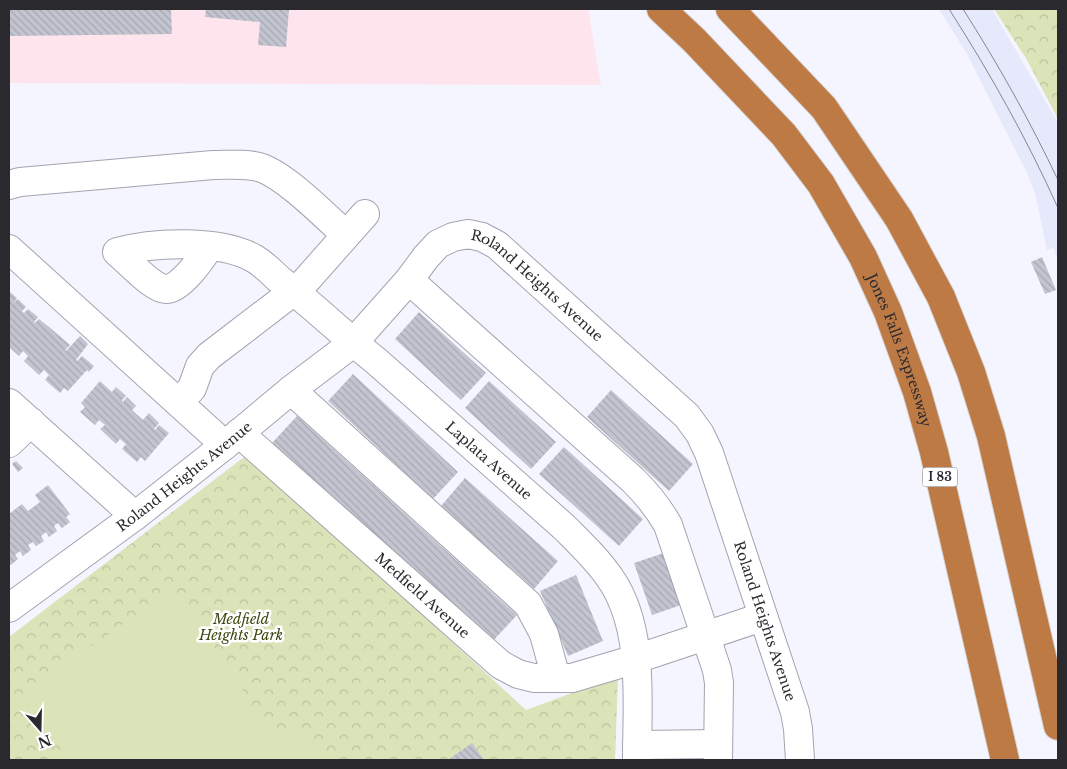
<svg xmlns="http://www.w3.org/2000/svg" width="1067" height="769" font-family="'Libre Baskerville',serif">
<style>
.commercial{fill:#fee4ec}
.built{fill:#e6e9fc}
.park{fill:url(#park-crowns)}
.garden{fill:#dbe3b8}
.building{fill:url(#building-back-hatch)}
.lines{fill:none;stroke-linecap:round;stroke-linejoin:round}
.minor-casing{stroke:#a2a4af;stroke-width:30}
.highway-casing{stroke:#d4d4d5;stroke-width:30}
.minor{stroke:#fff;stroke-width:28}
.highway{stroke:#bd7a45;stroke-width:28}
.tram{stroke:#86868e;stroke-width:1}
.labels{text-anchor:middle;stroke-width:5;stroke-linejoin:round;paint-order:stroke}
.shield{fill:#fff;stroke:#69696d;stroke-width:1}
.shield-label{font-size:12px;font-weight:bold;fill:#29292e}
.street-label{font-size:14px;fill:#29292e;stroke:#fff}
.park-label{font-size:14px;font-style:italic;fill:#3e450e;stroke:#fff}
</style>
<defs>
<pattern id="park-crowns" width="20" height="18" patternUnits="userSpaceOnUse" patternTransform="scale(1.25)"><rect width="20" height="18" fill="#dbe3b8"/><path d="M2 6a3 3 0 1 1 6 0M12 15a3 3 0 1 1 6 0" fill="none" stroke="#bcc39e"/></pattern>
<pattern id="building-back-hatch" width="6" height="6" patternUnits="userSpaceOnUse" patternTransform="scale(1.25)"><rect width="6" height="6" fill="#c2c4cf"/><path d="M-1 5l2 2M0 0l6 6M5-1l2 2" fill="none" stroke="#a7a8b2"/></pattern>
</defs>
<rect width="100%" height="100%" fill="#f4f5ff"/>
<!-- commercial -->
<polygon class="commercial" points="9,9 588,9 601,85 9,83"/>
<!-- built -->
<polygon class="built" points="939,9 992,9 1058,123 1058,261 1053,248 1047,250 1035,193 1027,173 967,54"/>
<!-- park -->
<g class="park">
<polygon points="994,9 1058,9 1058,119 1027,60"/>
<polygon points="248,454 526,710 618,676 615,760 9,760 9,637"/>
</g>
<!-- garden -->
<path class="garden" d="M159,599H184L266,727L290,730L325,749L322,760H47L65,747C43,731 34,718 22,694Z"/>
<!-- building -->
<g class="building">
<polygon points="9,9 171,9 172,34 9,36"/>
<polygon points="206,9 289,9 286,47 258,45 260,22 205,17"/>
<polygon points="1042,257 1056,290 1045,294 1031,262"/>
<polygon points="9,291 17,298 13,303 18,299 26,307 22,311 24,313 28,309 38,317 34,322 35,323 39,319 49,327 44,332 49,327 70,345 65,350 66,351 80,336 88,344 76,360 77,361 82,356 94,366 89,372 87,370 68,391 64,388 60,393 45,380 49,375 44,370 39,375 24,361 28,356 23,351 19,356 9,347"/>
<polygon points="419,312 486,373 461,400 395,339"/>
<polygon points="353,374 458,472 433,499 328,401"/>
<polygon points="100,381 112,392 116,387 126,396 122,400 123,402 127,397 136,406 132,410 143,420 149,413 159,423 154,429 155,430 159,425 169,433 145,461 141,457 137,462 122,449 126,444 120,439 116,444 100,429 105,425 99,420 95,425 80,412 85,407 81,403"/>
<polygon points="489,381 556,442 531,469 465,408"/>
<polygon points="611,390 693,464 669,491 587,417"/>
<polygon points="297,416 517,615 492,642 272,443"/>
<polygon points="564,447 643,519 619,546 539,474"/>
<polygon points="16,461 23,468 18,472 12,464"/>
<polygon points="465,478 558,561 534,589 441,506"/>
<polygon points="48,485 70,514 66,517 70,522 62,528 58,523 54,526 57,531 49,537 46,532 41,536 44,541 36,546 33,542 28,545 31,550 23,556 20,551 15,555 18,559 11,565 9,563 9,514 22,504 28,511 40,502 35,495"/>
<polygon points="667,552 684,604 652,615 634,563"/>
<polygon points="576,575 603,641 568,656 540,591"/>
<polygon points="472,743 484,760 448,760"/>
</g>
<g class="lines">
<!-- minor casing -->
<g class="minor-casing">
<g id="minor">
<path d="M9,185L20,182L213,165C229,165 247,163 262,168C288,178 325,216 346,235"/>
<path id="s1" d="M210,246C202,258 181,289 166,289C154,290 127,260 117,252C154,242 221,239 255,259C265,265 273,274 281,281C314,306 343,335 375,360L564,527C581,544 597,559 610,578C645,628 637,702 637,760"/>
<polyline points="9,249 225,445"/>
<path d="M409,280L633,480C647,494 658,507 668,525L717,670L719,683L718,760"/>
<polyline points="291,390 528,604 544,634 556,678"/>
<polyline points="9,403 135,516"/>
<polyline points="179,403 192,388 200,366 209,356 303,284 365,214"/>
<path id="s2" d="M239,433L501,665L518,674L534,678H572L636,659L762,617"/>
<polyline points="9,443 31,422"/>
<path id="s3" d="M9,608L135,516L225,445L291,390L353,343L409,280L426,257L438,244L453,237L468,234L482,237L497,245L687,416L700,434L709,453L795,712L798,729L800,760"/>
<polyline points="637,745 718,744"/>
</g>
</g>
<!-- highway casing -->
<g class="highway-casing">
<g id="highway">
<path id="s4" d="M661,9L694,40L784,135L821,184L863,257L888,312L917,392L934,452L1005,760"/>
<polyline points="730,9 824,108 899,219 941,297 971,372 991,436 1058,726"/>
</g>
</g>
<!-- minor -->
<use href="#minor" class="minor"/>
<!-- highway -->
<use href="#highway" class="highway"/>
<!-- tram -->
<g class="tram">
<path d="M949,9C990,73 1027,139 1058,208"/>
<path d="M963,9C998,64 1030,121 1058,180"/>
</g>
</g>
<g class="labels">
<!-- shield labels -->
<rect class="shield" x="922.5" y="467.5" width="35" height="19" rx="4"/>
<g class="shield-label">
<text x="940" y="481">I 83</text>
</g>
<!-- street labels -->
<g class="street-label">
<text dy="5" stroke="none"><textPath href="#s3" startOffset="684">Roland Heights Avenue</textPath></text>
<text dy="5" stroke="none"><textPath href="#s4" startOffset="422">Jones Falls Expressway</textPath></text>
<text dy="5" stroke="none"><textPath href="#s1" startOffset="575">Laplata Avenue</textPath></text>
<text dy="5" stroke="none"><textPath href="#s3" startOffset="219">Roland Heights Avenue</textPath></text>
<text dy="5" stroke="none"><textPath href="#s2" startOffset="245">Medfield Avenue</textPath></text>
<text dy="5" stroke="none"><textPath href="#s3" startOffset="1104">Roland Heights Avenue</textPath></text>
</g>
<!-- park labels -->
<g class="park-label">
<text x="241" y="624">Medfield<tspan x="241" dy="16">Heights Park</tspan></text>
</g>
</g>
<!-- border -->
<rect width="1067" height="769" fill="none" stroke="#29292e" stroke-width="20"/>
<!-- north arrow -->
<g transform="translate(40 729) rotate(160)" stroke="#ffffff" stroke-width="4" paint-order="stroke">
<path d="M0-4L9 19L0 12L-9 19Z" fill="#29292e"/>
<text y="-8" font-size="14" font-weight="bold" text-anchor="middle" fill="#29292e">N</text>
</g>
</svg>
